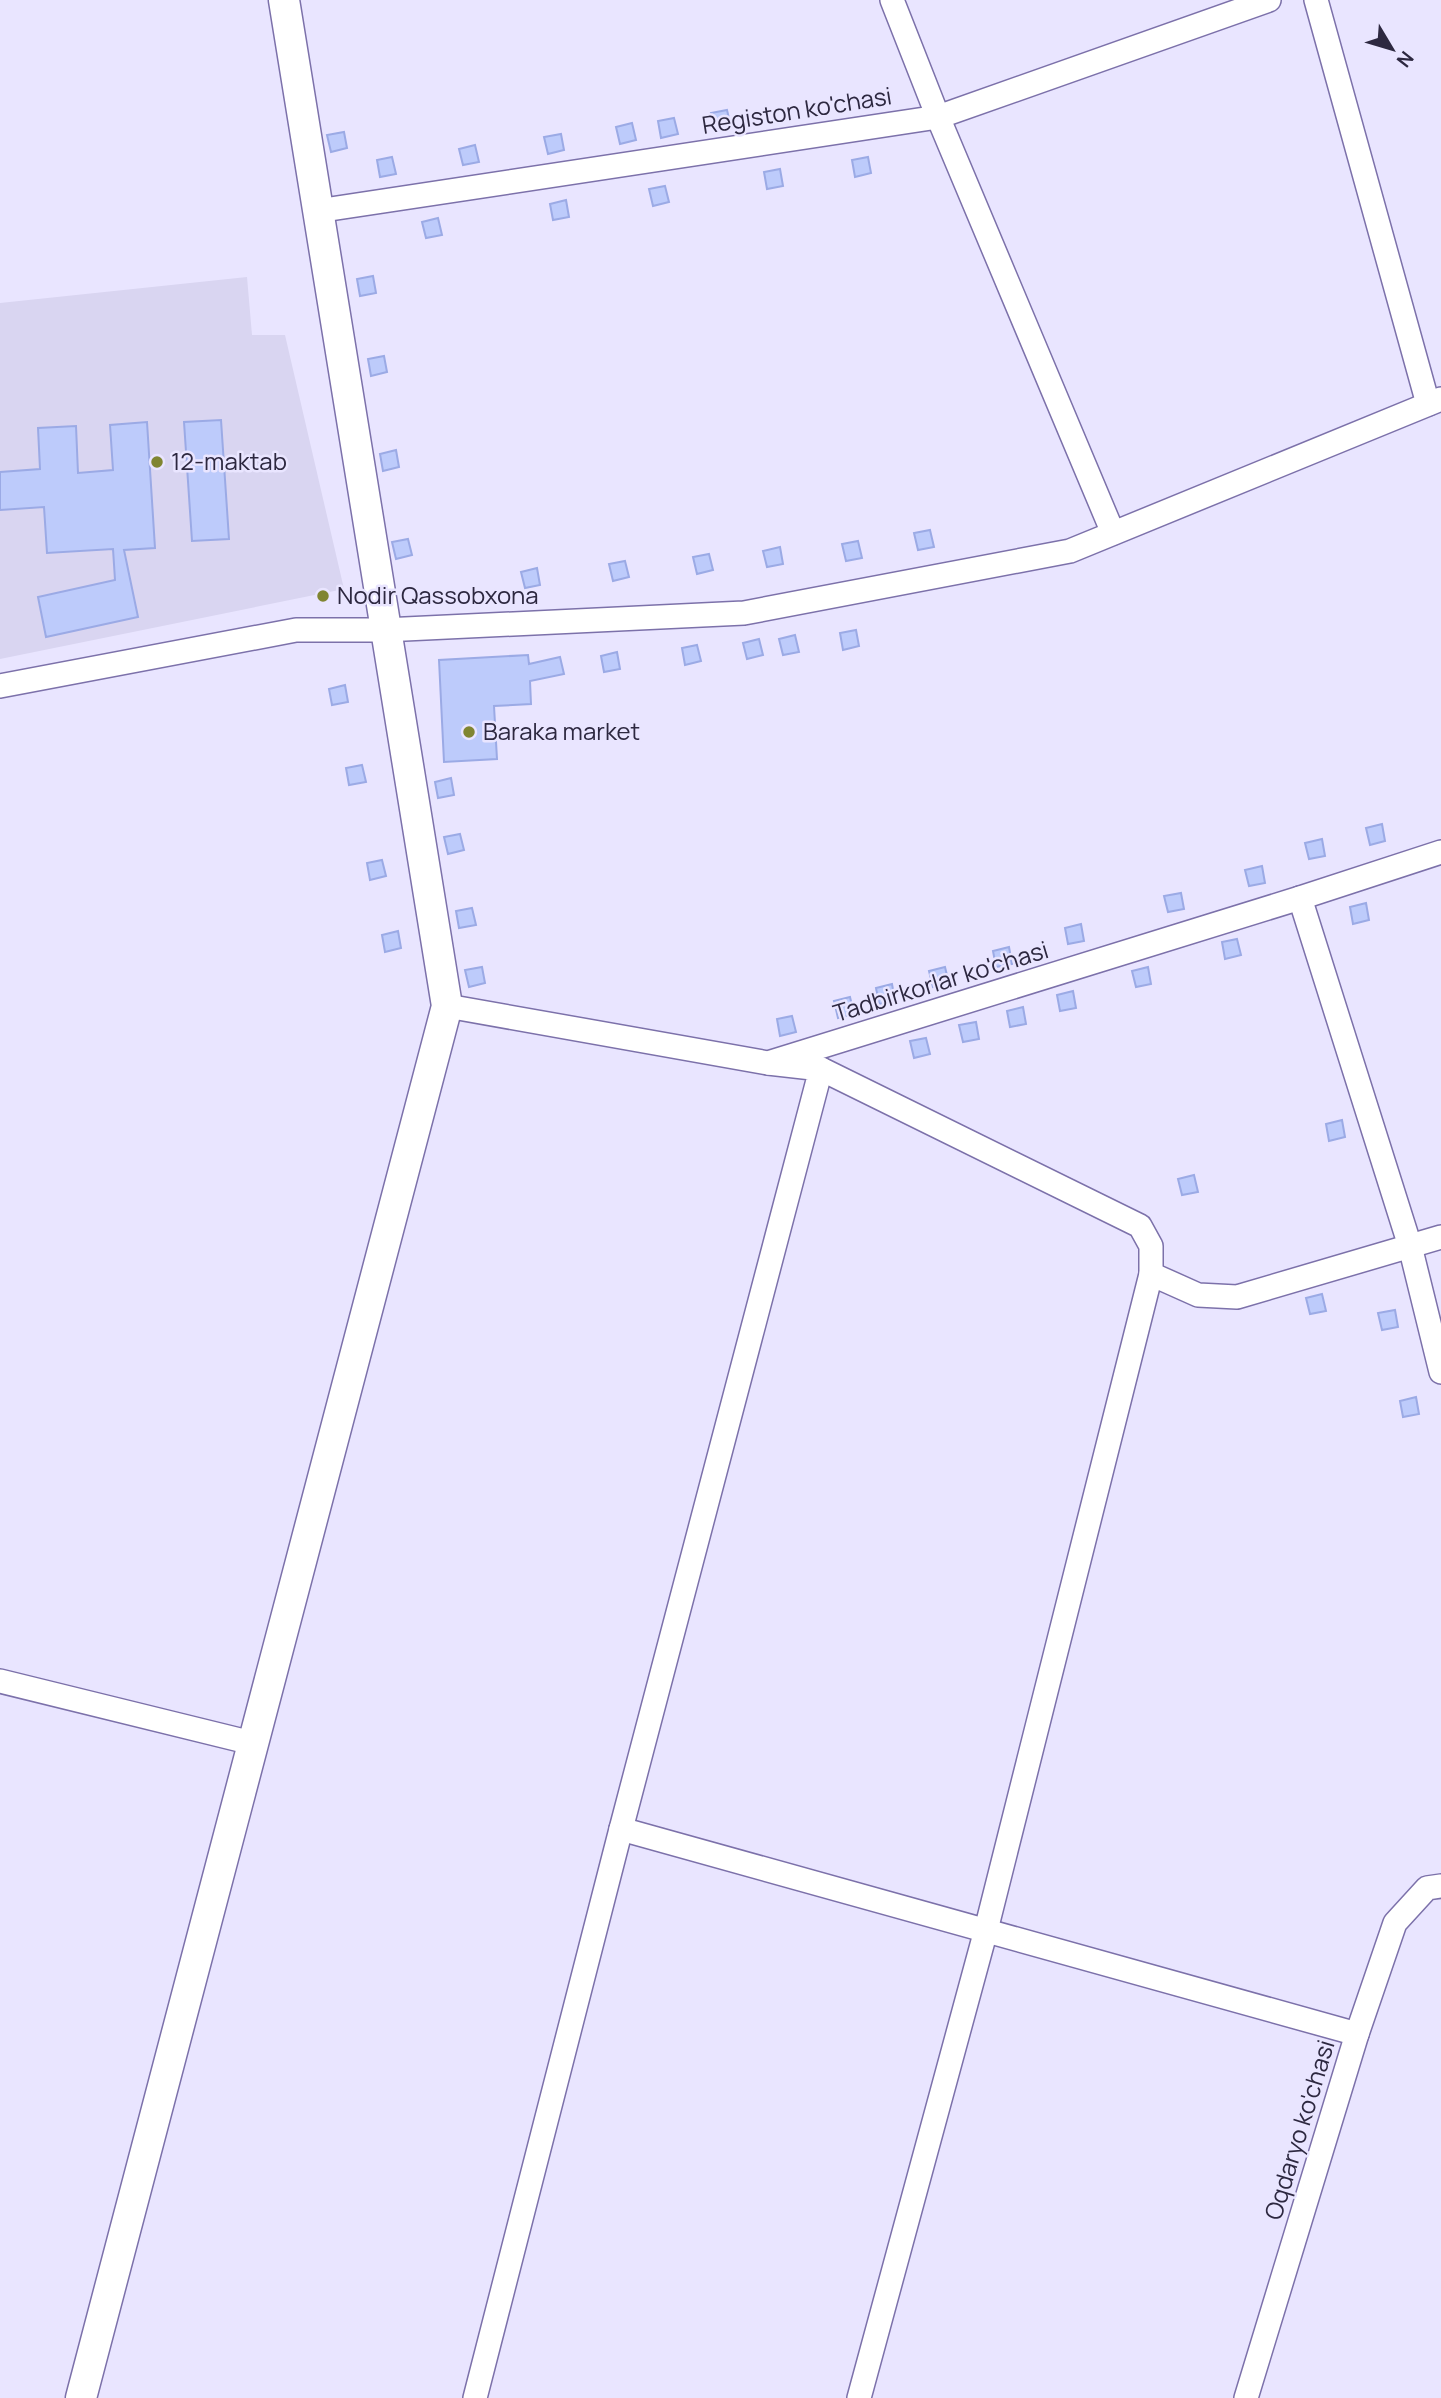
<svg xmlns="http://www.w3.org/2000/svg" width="1441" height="2398" font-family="Manrope,sans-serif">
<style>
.built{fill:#d9d5f1}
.building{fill:#bdcbfb;stroke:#9baae5;stroke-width:2}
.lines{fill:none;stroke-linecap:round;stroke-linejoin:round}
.minor-casing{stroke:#7c71aa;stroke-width:26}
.major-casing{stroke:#7c71aa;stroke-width:33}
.minor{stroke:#fff;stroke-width:23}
.major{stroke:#fff;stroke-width:30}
.poi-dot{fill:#808531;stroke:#e9e5ff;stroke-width:2.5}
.labels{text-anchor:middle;stroke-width:5;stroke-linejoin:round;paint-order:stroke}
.street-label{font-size:24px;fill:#2d2840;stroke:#e9e5ff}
.poi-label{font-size:24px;fill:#2d2840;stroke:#e9e5ff;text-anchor:start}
</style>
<rect width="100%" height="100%" fill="#e9e5ff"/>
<!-- built -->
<polygon class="built" points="247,277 252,335 285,335 344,589 0,659 0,303"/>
<!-- building -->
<g class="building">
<polygon points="727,110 731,127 715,130 711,113"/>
<polygon points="674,118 678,134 661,138 658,121"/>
<polygon points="632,123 636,140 620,144 616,127"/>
<polygon points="344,132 347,148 331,152 327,135"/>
<polygon points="561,134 564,150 548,154 544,137"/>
<polygon points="475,145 479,162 463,165 459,149"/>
<polygon points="392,157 396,174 380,177 377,160"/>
<polygon points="868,157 871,173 855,177 852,160"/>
<polygon points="780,169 783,186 767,189 764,172"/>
<polygon points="665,186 669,202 653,206 649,189"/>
<polygon points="566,200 569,217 553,220 550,204"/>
<polygon points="438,218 442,235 426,238 422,222"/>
<polygon points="373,276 376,293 360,296 357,279"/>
<polygon points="384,356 387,372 371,376 368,359"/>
<polygon points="221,420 229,539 192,541 184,422"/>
<polygon points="147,422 155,548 124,550 138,617 46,637 38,597 115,580 113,549 47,553 44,507 0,510 0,472 40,469 38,428 76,426 78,473 113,470 110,425"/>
<polygon points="396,450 399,467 383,471 380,454"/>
<polygon points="930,530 934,547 918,550 914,533"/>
<polygon points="408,539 412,555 396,559 392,542"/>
<polygon points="858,541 862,558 846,561 842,544"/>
<polygon points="780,547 783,564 767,567 763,551"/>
<polygon points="709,554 713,570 697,574 693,557"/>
<polygon points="625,561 629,577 613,581 609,564"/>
<polygon points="537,568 540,585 525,588 521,572"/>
<polygon points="856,630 859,646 843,650 840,633"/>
<polygon points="795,635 799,652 783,655 779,639"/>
<polygon points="759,639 763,655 747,659 743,643"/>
<polygon points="697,645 701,661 685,665 682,648"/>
<polygon points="617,652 620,669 604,672 601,656"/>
<polygon points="528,655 529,664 560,657 564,674 530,681 531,704 494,706 497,759 444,762 439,660"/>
<polygon points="345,685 348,702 332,705 329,689"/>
<polygon points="362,765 366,782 349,785 346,768"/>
<polygon points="451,778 454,795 438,798 435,782"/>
<polygon points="1382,824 1385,841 1370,845 1366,828"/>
<polygon points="460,834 464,850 448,854 444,837"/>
<polygon points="1322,839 1325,856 1309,859 1305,843"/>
<polygon points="382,860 386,876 370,880 367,863"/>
<polygon points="1262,866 1265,883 1249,886 1245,870"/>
<polygon points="1181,893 1184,909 1168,912 1164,896"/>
<polygon points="1366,903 1369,920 1353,924 1350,907"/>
<polygon points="472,908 476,925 459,928 456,911"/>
<polygon points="1081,924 1084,941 1068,944 1065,928"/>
<polygon points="398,931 401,948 385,952 382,935"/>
<polygon points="1237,939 1241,955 1225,959 1222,942"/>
<polygon points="1009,947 1012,964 996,967 993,951"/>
<polygon points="482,967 485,983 469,987 465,970"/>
<polygon points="945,967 949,984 933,987 929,971"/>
<polygon points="1148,967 1151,984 1136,987 1132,971"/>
<polygon points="892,984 895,1001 879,1004 876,988"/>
<polygon points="1073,991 1076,1008 1060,1011 1057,995"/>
<polygon points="850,997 854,1014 838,1018 834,1001"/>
<polygon points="1023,1007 1026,1024 1010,1027 1007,1011"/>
<polygon points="792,1016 796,1032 780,1036 777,1019"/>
<polygon points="976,1022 979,1039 963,1042 959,1025"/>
<polygon points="926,1038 930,1054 914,1058 910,1041"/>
<polygon points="1342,1120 1345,1137 1329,1141 1326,1124"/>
<polygon points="1194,1175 1198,1192 1182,1195 1178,1179"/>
<polygon points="1322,1294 1326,1311 1310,1314 1306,1298"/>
<polygon points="1395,1310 1398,1327 1382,1330 1378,1313"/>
<polygon points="1416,1397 1419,1414 1403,1417 1400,1401"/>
</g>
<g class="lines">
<!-- minor casing -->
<g class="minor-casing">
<g id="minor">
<polyline points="892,0 938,117 1113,533"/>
<polyline points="1316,0 1428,404"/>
<polyline points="317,211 938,117 1269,0"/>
<polyline points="0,686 296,630 384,630 744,613 1070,551 1441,399"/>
<polyline points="1300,898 1410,1246 1441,1372"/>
<polyline points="447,1006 768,1063 1300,898 1441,852"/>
<polyline points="821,1069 1140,1226 1151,1246 1151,1274"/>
<polyline points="0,1681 252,1743"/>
<polyline points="621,1829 1357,2034"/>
<polyline points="475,2398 621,1829 821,1069 768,1063"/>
<polyline points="859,2398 986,1930 1151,1274 1198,1295 1237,1297 1441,1237"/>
<polyline points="1246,2398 1357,2034 1395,1923 1427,1888 1441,1886"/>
</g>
</g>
<!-- major casing -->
<g class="major-casing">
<polyline id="major" points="81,2398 447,1006 284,0"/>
</g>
<!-- minor -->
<use href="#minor" class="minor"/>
<!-- major -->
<use href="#major" class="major"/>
</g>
<!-- markers -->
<g class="poi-dot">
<circle cx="157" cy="462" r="7"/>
<circle cx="323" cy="596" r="7"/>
<circle cx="469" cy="732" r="7"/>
</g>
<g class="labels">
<!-- street labels -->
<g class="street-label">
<text transform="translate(797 111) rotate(-9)" y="8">Registon ko'chasi</text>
<text transform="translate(941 982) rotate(-17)" y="8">Tadbirkorlar ko'chasi</text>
<text transform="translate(1300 2130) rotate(-73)" y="8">Oqdaryo ko'chasi</text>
</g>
<!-- poi labels -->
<g class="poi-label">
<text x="171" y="470">12-maktab</text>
<text x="337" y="604">Nodir Qassobxona</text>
<text x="483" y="740">Baraka market</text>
</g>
</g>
<!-- north arrow -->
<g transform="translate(1392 49) rotate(128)" stroke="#e9e5ff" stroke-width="5" paint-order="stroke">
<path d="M0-5L12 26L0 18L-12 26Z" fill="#2d2840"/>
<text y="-10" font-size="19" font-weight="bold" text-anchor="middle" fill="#2d2840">N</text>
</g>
</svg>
